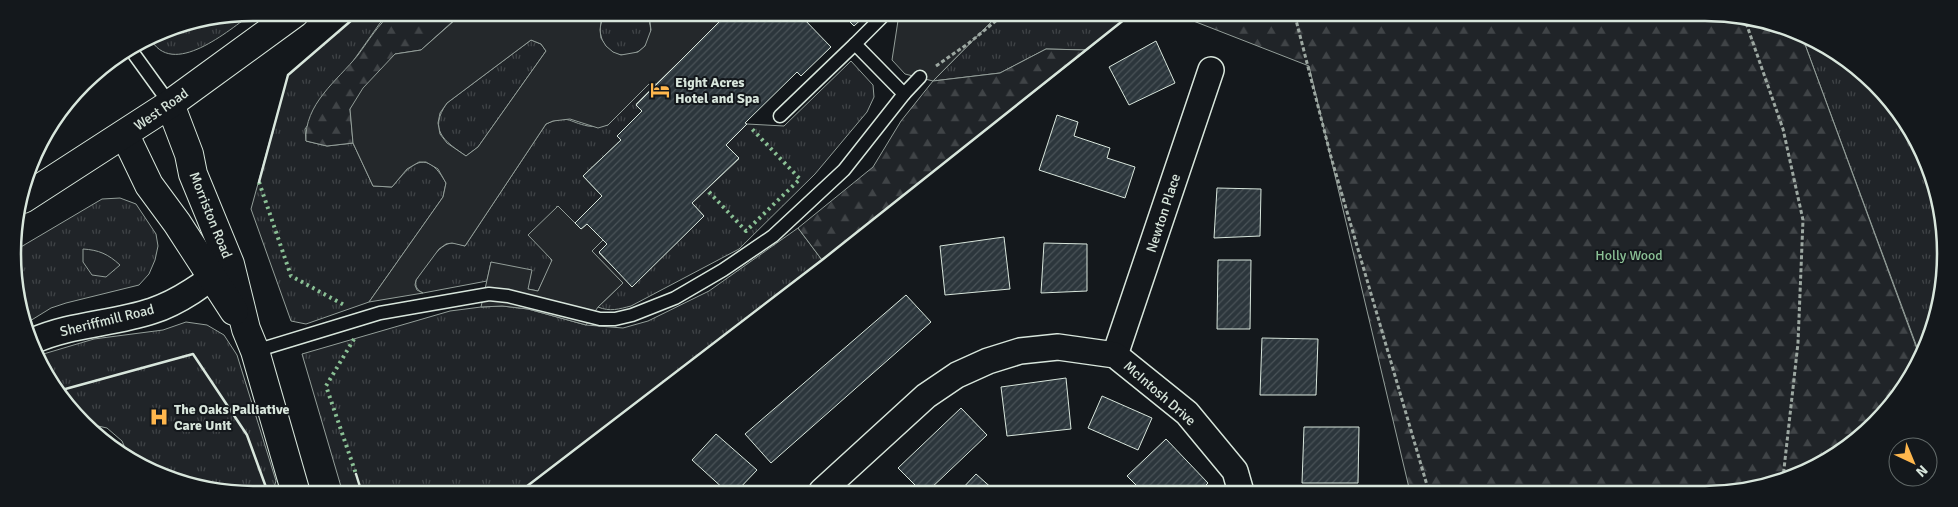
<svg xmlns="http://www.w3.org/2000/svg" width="1958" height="507" font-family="Signika,sans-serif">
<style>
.grass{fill:url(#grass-tufts);stroke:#939e99}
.forest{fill:url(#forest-firs);stroke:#939e99}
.garden{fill:#202428;stroke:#939e99}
.parking{fill:#24282b;stroke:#939e99;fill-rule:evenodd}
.building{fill:url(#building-hatch);stroke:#d8e6dc}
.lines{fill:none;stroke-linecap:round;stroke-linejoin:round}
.lane-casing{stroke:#d8e6dc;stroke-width:15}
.street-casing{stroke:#d8e6dc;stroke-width:28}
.secondary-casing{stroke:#d8e6dc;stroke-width:30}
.highway-casing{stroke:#d8e6dc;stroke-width:30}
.path{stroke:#9da8a2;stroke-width:3;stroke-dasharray:4 2.5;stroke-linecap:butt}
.lane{stroke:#14181c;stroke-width:12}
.street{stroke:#14181c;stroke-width:25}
.secondary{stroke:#14181c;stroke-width:28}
.highway{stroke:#14181c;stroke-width:28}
.hedge{stroke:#8ac095;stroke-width:4;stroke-dasharray:2.5 4;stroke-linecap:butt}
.fence{stroke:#d8e6dc;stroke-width:1;stroke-dasharray:6 2.5;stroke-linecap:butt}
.wall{stroke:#d8e6dc;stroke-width:2.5}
.labels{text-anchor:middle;stroke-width:4;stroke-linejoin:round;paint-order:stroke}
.poi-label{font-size:14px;font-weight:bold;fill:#d8e6dc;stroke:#14181c;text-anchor:start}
.street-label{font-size:14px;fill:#d8e6dc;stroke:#14181c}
.park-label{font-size:14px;fill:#8ac095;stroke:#14181c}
.rim{fill:none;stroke:#d8e6dc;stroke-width:2.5}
</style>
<defs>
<pattern id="grass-tufts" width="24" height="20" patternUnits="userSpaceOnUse" patternTransform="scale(1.25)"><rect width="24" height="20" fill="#202428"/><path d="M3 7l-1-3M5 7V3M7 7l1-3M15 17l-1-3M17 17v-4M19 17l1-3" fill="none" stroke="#404447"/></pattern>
<pattern id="forest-firs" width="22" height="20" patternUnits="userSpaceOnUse" patternTransform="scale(1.25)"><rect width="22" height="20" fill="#202428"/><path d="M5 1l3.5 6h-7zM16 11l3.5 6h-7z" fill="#404447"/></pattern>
<pattern id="building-hatch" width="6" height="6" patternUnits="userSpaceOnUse" patternTransform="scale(1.25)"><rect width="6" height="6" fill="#2c363c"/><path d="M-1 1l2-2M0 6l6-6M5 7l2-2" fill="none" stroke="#4a5358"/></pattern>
</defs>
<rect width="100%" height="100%" fill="#14181c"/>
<!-- grass -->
<g class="grass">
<path d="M253,13C229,30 172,80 150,38C161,31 175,24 188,28L193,25Z"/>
<path d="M360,13H392L380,23L305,129L306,141L327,146L353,143L373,186L392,187C411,164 426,147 446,183L443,197L369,302L306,324L291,321L251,209L288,75Z"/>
<path d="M605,14H646C667,53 610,72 601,36C599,28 601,21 605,14Z"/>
<polygon points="998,15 1130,15 1087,50 1046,49 1000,73 933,81"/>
<polygon points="1803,39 1838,53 1905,119 1941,206 1941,300 1921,358"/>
<path d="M531,40L541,44L546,51L478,147L466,156C444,141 428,130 447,103Z"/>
<path d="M851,61L873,85L874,97L867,112L815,174L739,249L631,306C619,309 610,312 598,307L623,283L591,251L603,240L607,244L599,253L632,286L704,216L692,203L739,159L726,145L747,124L784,126Z"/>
<path d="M649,84H656L636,104L642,111L621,140L583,176L602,196L575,223L557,206L550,257L552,262L538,291L528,289L491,262L487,281L423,293C417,290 415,287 416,280C423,270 439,242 453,243C457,243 461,245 465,246L546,124C568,114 568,122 588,126C594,127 602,126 608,125Z"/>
<polygon points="120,198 136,204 156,234 158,246 155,260 149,274 139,285 66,303 51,308 25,324 21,316 14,251 102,199"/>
<polygon points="798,228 822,260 522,490 342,490 302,354 450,311 481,307 502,306 528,309 586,325 623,328 648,321 709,291"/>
<polygon points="186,322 207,325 224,335 237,355 276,481 273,490 225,490 224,487 207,490 133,462 125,455 126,450 122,441 107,428 89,424 62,400 40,355 94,339 163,330"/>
</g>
<!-- forest -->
<g class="forest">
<path d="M392,13H462L421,50L395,54L350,109L353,143L327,146L306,141C304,104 337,81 358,55C369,40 378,25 392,13Z"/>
<polygon points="1178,15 1751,17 1803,39 1921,360 1875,424 1811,470 1736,492 1410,492 1309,66"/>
<polygon points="1046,49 1087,50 822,260 798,228 873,167 901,121 933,81 1000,73"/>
</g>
<!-- garden -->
<path class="garden" d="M83,249C99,250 108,254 120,265L106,277L92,275L83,262Z"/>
<!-- parking -->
<g class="parking">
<path d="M463,13L605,14L601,22L600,30L601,38L606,46L613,52L621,55L638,52L645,46L651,30L650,22L646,14L728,15L656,84H649L608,125L598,128L570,119L553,121L546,124L465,246L452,243L446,244L439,249L416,280L415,285L417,290L423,293L369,302L443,197L446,183L438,169L426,162H419L407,169L392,187L373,186L353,143L350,109L363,88L395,54L421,50ZM531,40L541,44L546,51L478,147L466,156L447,143L440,134L438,123L440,113L447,103Z"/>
<polygon points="899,14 998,15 933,81 905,74 892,60"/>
<polygon points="558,206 581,229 587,224 603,240 592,251 623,283 598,307 586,325 528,309 502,306 481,307 491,262 532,270 528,289 538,291 552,260 528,235"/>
</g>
<!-- building -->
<g class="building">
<polygon points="727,14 805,14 802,17 831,47 801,76 797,72 745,123 747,124 726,145 739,158 692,203 704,216 632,287 599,252 607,244 587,224 581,229 575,223 602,196 583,176 621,140 617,136 642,111 636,105"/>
<polygon points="842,14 867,14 854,26"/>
<polygon points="1156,41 1175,83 1129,105 1109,67"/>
<polygon points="1057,115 1078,122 1074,136 1110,148 1107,158 1135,167 1125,198 1039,170"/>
<polygon points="1217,188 1261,189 1260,236 1214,238"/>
<polygon points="1004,237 1010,289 945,295 940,246"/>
<polygon points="1044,243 1087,244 1087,291 1041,293"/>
<polygon points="1218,260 1251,260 1250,329 1217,329"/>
<polygon points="906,295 931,322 771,463 745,434"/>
<polygon points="1262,338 1318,339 1316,395 1260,395"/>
<polygon points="1066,378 1071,429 1007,436 1001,387"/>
<polygon points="1102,396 1152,418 1138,450 1088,428"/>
<polygon points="961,408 987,435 928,491 921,491 898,468"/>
<polygon points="1304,427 1359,427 1358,483 1302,483"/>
<polygon points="716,434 757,470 737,491 726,491 692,460"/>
<polygon points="1166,439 1208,483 1199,492 1142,491 1127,476"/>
<polygon points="976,474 995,491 960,491"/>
</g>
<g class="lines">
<!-- lane casing -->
<g class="lane-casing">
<g id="lane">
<polyline points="855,44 885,14"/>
<polyline points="131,50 170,104"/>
<polyline points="904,94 920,77"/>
<polyline points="255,351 380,313 489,294 508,296 600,319 615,319 632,315 675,298 723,270 773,236 844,170 904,94 855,44 780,116"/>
</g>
</g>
<!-- street casing -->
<g class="street-casing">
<g id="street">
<path d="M33,341C71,324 113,324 152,311C180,302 205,283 228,265"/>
<polyline points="1115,355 1211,70"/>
<polyline points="822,491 926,396 957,375 988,361 1020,351 1058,347 1115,355 1187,413 1235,471 1241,492"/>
</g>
</g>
<!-- secondary casing -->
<g class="secondary-casing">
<g id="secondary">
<polyline points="170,104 189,154 193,174 230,264 246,329 255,351 295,490"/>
<polyline points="125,135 149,185 177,223 234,311"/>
</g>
</g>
<!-- highway casing -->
<g class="highway-casing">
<polyline id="highway" points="23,199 170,104 295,13"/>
</g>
<!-- path -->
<g class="path">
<polyline points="1295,16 1331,157 1429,492"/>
<polyline points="1744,17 1783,129 1803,220 1798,343 1783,478"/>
<polyline points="936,66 969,43 1003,15"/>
</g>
<!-- lane -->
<use href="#lane" class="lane"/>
<!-- street -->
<use href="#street" class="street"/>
<!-- secondary -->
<use href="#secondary" class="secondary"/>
<!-- highway -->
<use href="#highway" class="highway"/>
<!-- hedge -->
<g class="hedge">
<polyline points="259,182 291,276 346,306"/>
<polyline points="709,192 746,231 800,179 752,129"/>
<polyline points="354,339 326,386 356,474"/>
</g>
<!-- fence -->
<polyline class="fence" points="86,91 91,84 91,77"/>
<!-- wall -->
<g class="wall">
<polyline points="259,182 288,75 360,13"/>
<polyline points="58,391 193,354 247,435 267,490"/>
<polyline points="356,474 361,490"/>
<polyline points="522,490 822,260 1130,15"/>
</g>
</g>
<!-- icons -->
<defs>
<g id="hotel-bare" transform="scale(1.5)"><path d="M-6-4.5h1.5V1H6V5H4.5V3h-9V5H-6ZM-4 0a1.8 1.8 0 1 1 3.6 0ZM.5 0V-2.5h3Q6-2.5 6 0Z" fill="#ffb74d" stroke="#14181c" stroke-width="2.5" paint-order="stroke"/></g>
<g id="hospital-bare" transform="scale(1.5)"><path d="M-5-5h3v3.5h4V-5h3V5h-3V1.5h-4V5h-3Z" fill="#ffb74d" stroke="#14181c" stroke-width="2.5" paint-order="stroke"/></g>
</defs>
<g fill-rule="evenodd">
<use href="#hotel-bare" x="660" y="90"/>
<use href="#hospital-bare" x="159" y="417"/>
</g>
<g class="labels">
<!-- poi labels -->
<g class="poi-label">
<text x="675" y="87">Eight Acres<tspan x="675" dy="16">Hotel and Spa</tspan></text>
<text x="174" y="414">The Oaks Palliative<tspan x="174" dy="16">Care Unit</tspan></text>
</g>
<!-- street labels -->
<g class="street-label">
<text transform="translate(161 109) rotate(-35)" y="5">West Road</text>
<text transform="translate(1163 213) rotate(-72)" y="5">Newton Place</text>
<text transform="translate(211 215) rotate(68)" y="5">Morriston Road</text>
<text transform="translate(107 320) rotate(-14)" y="5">Sheriffmill Road</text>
<text transform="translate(1160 393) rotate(41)" y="5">McIntosh Drive</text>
</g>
<!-- park labels -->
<g class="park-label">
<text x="1629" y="260">Holly Wood</text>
</g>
</g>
<!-- crop -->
<path d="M0 0H1958V507H0ZM253 21H1705A232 232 0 0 1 1937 253V254A232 232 0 0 1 1705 486H253A232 232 0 0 1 21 254V253A232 232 0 0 1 253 21Z" fill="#14181c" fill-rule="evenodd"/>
<path class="rim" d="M253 21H1705A232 232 0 0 1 1937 253V254A232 232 0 0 1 1705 486H253A232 232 0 0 1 21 254V253A232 232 0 0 1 253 21Z"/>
<!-- north arrow -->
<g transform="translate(1913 462) rotate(136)"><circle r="24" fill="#14181c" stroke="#626a69"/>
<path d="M0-4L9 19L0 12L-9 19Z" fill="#ffb74d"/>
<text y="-8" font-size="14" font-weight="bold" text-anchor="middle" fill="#d8e6dc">N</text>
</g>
</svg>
